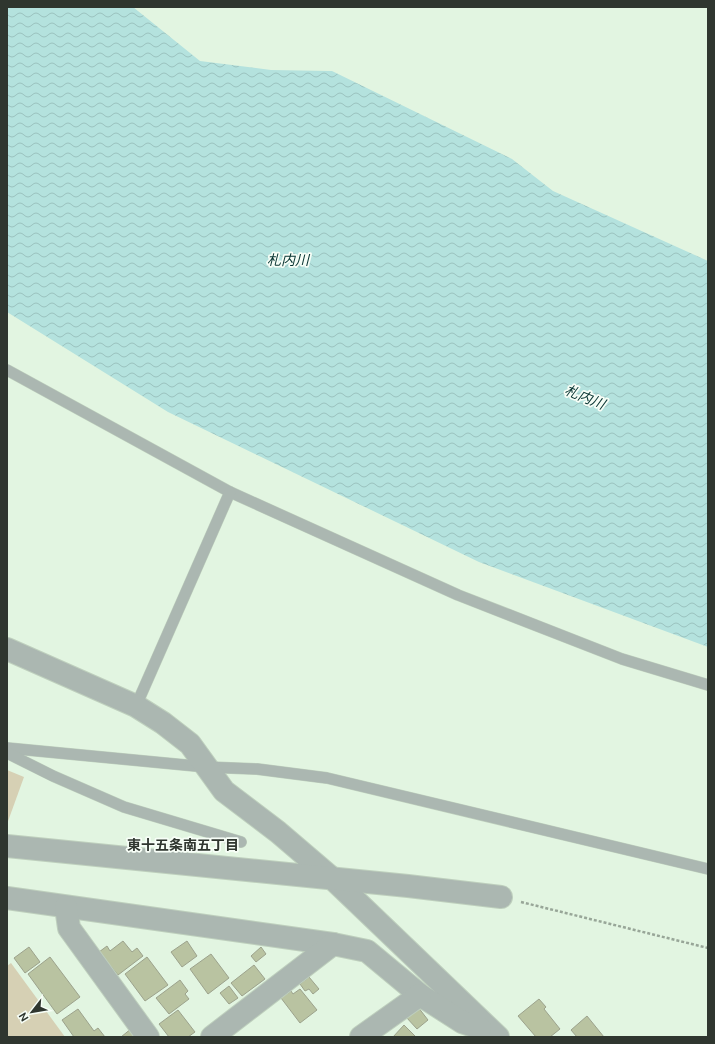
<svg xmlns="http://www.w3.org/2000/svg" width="715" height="1044" font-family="Ubuntu,'Noto Sans JP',sans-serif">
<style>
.park{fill:#d6d0b4}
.water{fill:url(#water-waves)}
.building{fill:#b9c3a1;stroke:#9ca28c}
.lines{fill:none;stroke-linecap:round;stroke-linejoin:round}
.service-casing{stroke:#becfbd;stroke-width:12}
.minor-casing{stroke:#becfbd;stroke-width:24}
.path{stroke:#98a698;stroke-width:2.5;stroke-dasharray:3 2;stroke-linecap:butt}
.service{stroke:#abb7b1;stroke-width:11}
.minor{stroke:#abb7b1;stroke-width:22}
.labels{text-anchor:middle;stroke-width:3.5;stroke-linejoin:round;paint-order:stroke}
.water-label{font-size:14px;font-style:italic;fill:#063331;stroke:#f7fef7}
.neighbourhood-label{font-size:14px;font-weight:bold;fill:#2f362f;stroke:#f7fef7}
</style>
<defs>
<pattern id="water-waves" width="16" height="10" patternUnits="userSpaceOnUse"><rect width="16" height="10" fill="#b4e2de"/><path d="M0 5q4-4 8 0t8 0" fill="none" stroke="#9bc2bf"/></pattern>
</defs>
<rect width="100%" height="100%" fill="#e2f5e1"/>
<!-- park -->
<g class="park">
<polygon points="7,770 24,777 7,824"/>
<polygon points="11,963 65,1037 7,1037 7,966"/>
</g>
<!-- water -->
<polygon class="water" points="7,7 133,7 200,61 271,70 332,71 512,159 553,191 708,261 708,647 479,562 168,412 7,312"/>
<!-- building -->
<g class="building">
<polygon points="123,941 132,952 137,948 143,956 118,975 99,952 107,946 110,951"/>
<polygon points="187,941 197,956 182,967 171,952"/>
<polygon points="29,947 40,962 25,973 14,958"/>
<polygon points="261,947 266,954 256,962 251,956"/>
<polygon points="211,954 229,978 208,994 190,969"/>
<polygon points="50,957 80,997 57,1014 28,974"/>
<polygon points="147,957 168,985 145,1001 125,974"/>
<polygon points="254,965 265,979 242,996 231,983"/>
<polygon points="309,977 319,989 313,994 309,989 305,991 300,984"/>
<polygon points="180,980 188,991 185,994 189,999 169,1014 156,998"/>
<polygon points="229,986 238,998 229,1004 220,993"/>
<polygon points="300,989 317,1010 300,1023 281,998 291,991 293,994"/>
<polygon points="539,999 546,1007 544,1009 560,1029 550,1037 536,1037 518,1016"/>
<polygon points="418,1007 428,1020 417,1029 406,1017"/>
<polygon points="78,1009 94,1031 98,1028 105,1037 74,1037 62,1020"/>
<polygon points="178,1010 195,1032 188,1037 169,1037 159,1024"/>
<polygon points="587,1016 604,1037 577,1037 571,1030"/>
<polygon points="404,1025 416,1037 393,1037"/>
<polygon points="132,1028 136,1037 121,1037"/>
</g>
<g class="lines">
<!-- service casing -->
<g class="service-casing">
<g id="service">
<polyline points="7,370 230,492 458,595 622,659 708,685"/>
<polyline points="136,706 230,492"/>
<polyline points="7,748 206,767 257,769 327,778 708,869"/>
<polyline points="7,753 53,776 124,807 241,842"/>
</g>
</g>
<!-- minor casing -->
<g class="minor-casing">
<g id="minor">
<polyline points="7,649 136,706 163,723 190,744 224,791 278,832 333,879 498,1037"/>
<polyline points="7,846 408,886 501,897"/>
<polyline points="7,898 333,944"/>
<polyline points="66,907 69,928 148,1037"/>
<polyline points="212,1037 333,944 367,951 420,995 462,1022 480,1028"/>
<polyline points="361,1037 420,995"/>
</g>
</g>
<!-- path -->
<polyline class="path" points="521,902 708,948"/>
<!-- service -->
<use href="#service" class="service"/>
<!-- minor -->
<use href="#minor" class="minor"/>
</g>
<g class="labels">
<!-- water labels -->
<g class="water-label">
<text x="288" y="265">札内川</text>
<text transform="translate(585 397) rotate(22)" y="5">札内川</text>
</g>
<!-- neighbourhood labels -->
<g class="neighbourhood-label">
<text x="183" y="850">東十五条南五丁目</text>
</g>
</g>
<!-- border -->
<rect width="715" height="1044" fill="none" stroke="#2f362f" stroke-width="16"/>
<!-- north arrow -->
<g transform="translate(32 1012) rotate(239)" stroke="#f7fef7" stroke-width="3" paint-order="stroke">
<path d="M0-3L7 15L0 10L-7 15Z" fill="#2f362f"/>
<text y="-6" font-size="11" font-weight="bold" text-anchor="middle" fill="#2f362f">N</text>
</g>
</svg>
